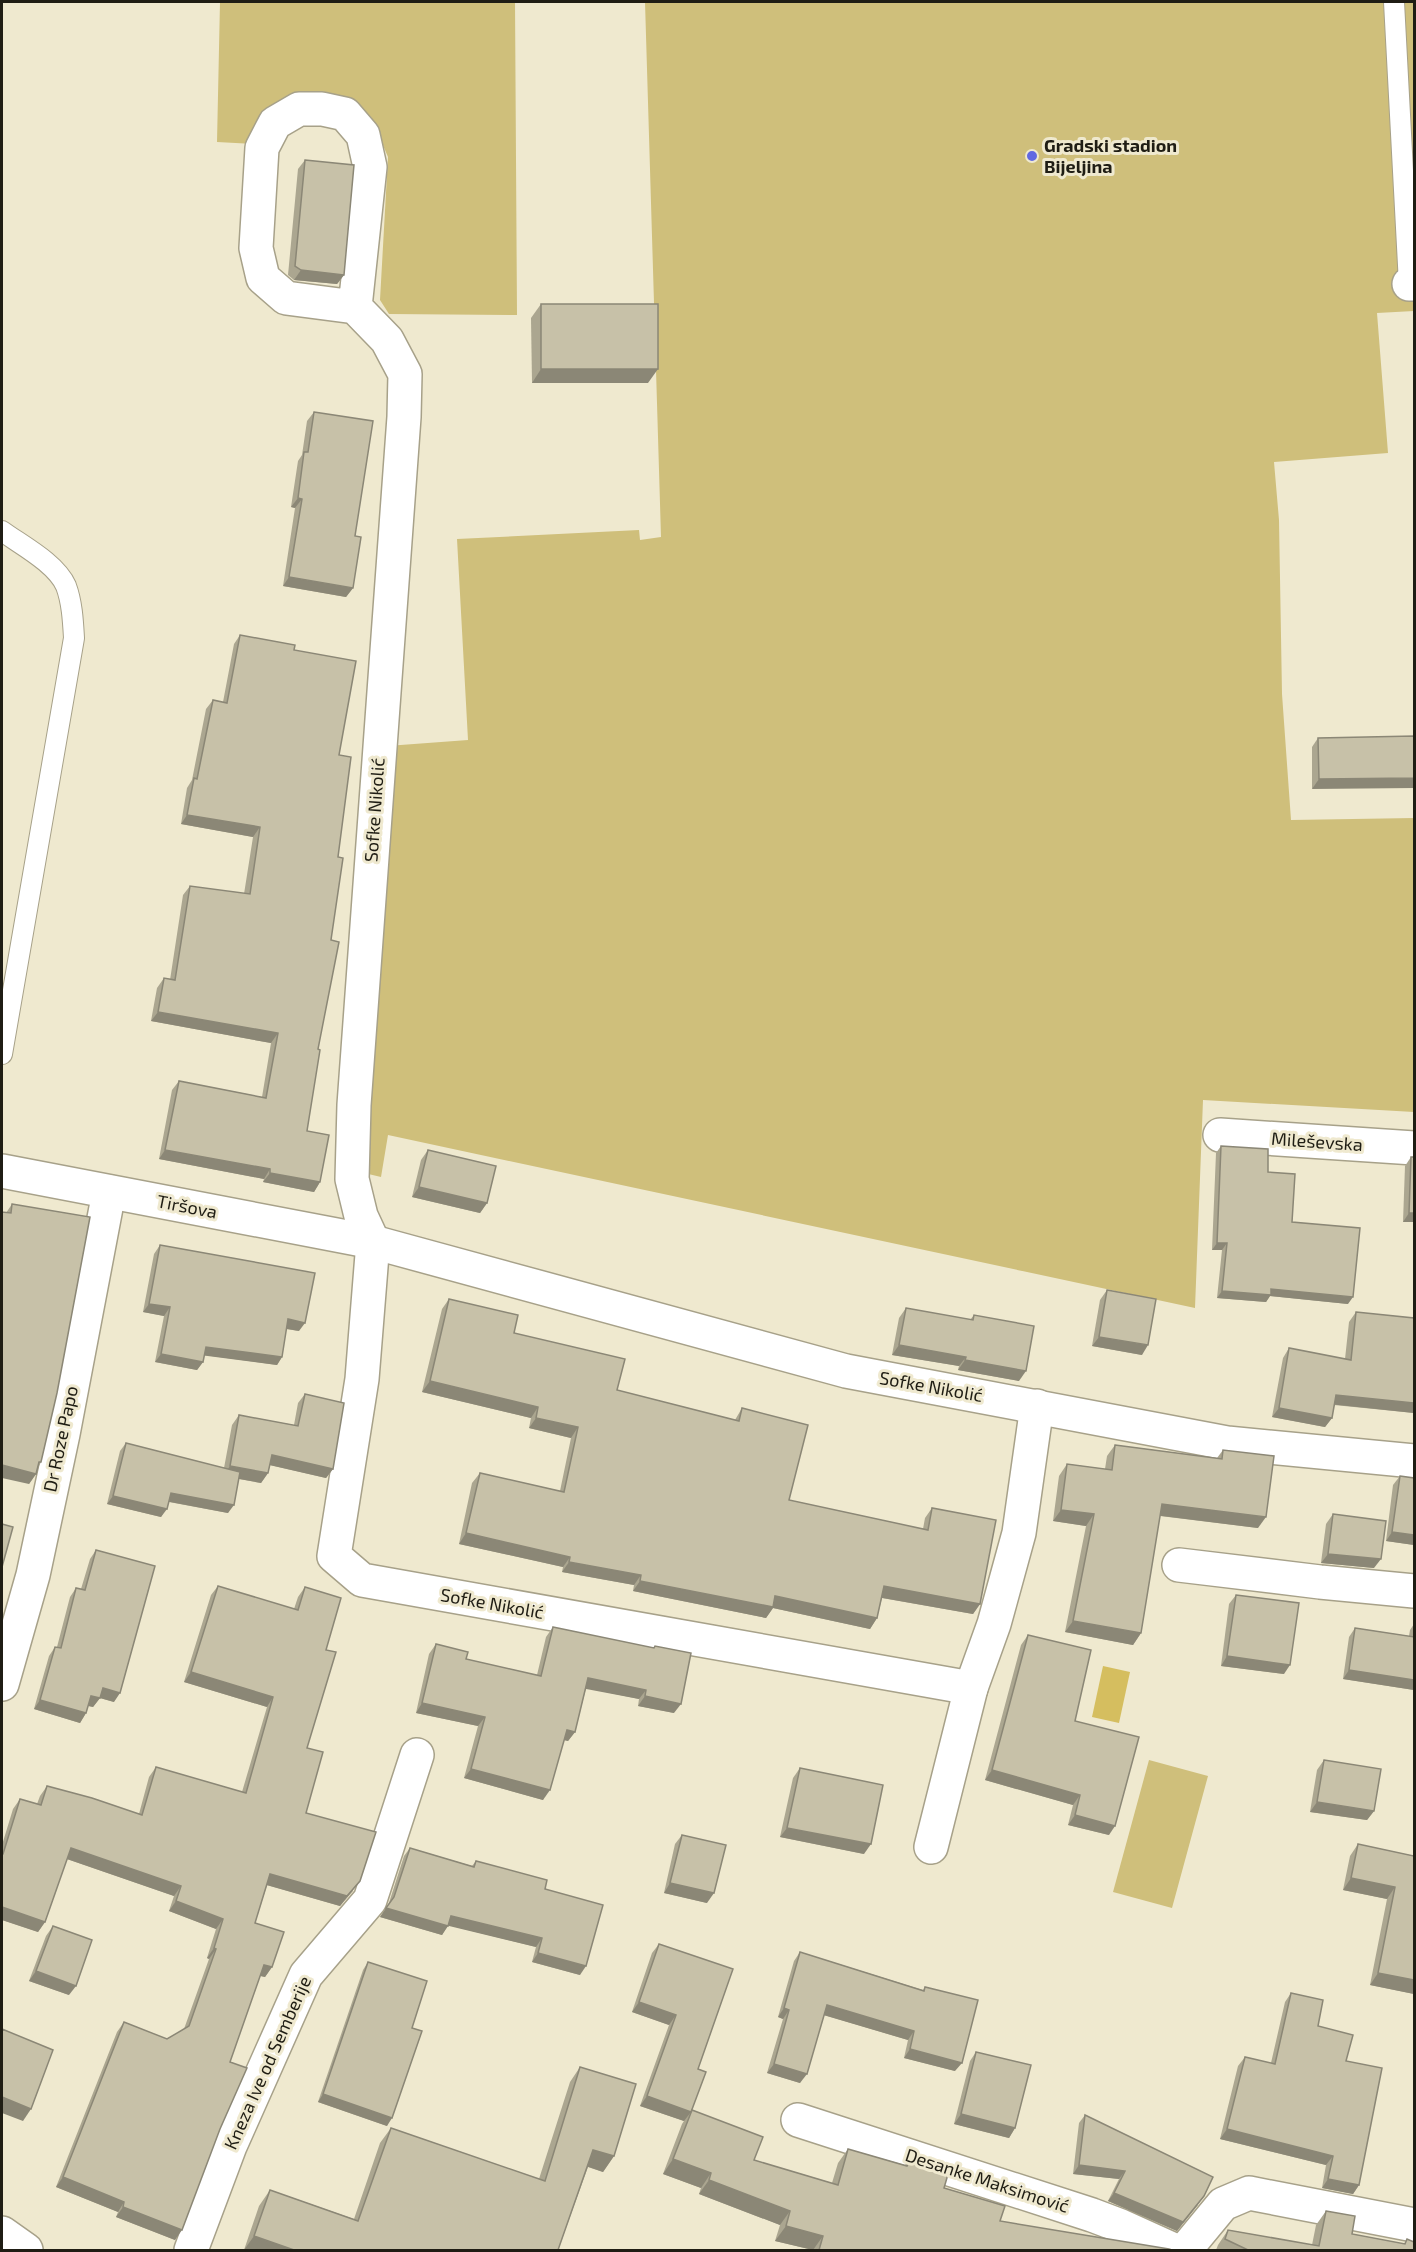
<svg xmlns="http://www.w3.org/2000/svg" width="1416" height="2252" font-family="'Exo 2',sans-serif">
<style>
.green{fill:#cfbf7b}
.water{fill:#d5be5f}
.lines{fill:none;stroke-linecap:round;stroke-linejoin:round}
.lane-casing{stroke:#a7a189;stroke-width:22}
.street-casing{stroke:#a7a189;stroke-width:36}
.secondary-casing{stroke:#a7a189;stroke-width:36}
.lane{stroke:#fff;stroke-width:20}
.street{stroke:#fff;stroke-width:33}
.secondary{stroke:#fff;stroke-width:33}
.wall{fill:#aba690}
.shaded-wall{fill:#8b8776}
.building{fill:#c7c1a8;stroke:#8b8776;stroke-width:1.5}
.poi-dot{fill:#6169e2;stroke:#efe9cf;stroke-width:2}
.labels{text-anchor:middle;stroke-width:6;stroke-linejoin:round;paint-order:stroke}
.poi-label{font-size:18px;font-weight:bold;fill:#1f1d14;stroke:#efe9cf;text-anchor:start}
.street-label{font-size:18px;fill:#1f1d14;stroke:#efe9cf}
</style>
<rect width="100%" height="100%" fill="#efe9cf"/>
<!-- green -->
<g class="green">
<polygon points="220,2 515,2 517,315 389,314 380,300 388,157 371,117 344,102 254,144 217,142"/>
<polygon points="645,2 1414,2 1414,311 1377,313 1388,453 1274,462 1279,520 1282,694 1291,820 1414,818 1414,1112 1203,1100 1195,1308 388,1135 381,1177 360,1172 387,746 468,740 457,539 639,530 640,540 661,537"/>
<polygon points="1149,1760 1208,1776 1172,1908 1113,1892"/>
</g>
<!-- water -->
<polygon class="water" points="1103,1666 1130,1672 1119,1723 1092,1717"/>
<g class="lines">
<!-- lane casing -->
<g class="lane-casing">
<g id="lane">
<polyline points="1394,2 1409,284"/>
<path d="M2,531C21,545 56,563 66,586C72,602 73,621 74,638L2,1054"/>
</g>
</g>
<!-- street casing -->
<g class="street-casing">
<g id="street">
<polyline points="1409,284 1414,284"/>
<polyline points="355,307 286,298 263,278 256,248 262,148 275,123 299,109 322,109 345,114 363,135 370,167 355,307 387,340 405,374 404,417 354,1105 352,1179 361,1216 373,1242 362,1379 334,1556 362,1580 971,1688"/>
<polyline points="1220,1135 1414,1148"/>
<polyline points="2,1171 373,1242 846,1371 1227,1443 1414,1461"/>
<polyline points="1179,1565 1320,1582 1414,1591"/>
<polyline points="2,1684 33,1575 63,1434 109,1192"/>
<polyline points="931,1847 971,1688 994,1624 1019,1533 1037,1406"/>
<polyline points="798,2120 1092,2215 1121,2226 1174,2250"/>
<polyline points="191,2250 230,2146 306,1975 370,1900 417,1755"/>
<polyline points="1185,2250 1223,2204 1249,2193 1414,2225"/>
</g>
</g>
<!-- secondary casing -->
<g class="secondary-casing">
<polyline id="secondary" points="2,2233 26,2250"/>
</g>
<!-- lane -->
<use href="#lane" class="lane"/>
<!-- street -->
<use href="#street" class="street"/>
<!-- secondary -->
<use href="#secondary" class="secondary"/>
</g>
<!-- wall -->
<g class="wall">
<polygon points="305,160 344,275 337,284 294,280 288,275 298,169"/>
<polygon points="541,304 648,383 532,383 531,318"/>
<polygon points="314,412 355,536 353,588 346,597 283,586 295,508 291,507 298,461 302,455 307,421"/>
<polygon points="240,635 294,650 339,755 338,857 331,940 318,1049 307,1131 320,1182 314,1192 263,1182 264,1179 159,1159 172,1090 179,1081 262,1097 271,1043 151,1021 157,988 164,978 170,980 183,895 190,886 244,894 253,837 181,824 187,788 192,780 206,709 213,700 223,702 234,644"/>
<polygon points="1414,736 1312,789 1312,747 1318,738"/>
<polygon points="1221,1146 1268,1172 1292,1222 1348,1304 1270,1296 1266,1302 1217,1298 1222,1250 1212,1250 1216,1153"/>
<polygon points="428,1150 487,1203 480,1213 412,1197 421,1160"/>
<polygon points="1411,1157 1414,1222 1403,1222 1405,1166"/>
<polygon points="12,1204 41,1462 38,1468 36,1474 29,1484 6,1213"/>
<polygon points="160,1245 299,1331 286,1329 282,1357 277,1365 204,1355 203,1362 197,1370 155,1362 164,1316 143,1312 154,1254"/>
<polygon points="1107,1290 1142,1355 1092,1346 1100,1300"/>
<polygon points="449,1299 617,1390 735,1420 742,1408 789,1500 923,1529 925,1518 932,1508 980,1604 973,1614 882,1598 877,1618 870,1629 773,1608 766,1618 633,1591 634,1585 562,1572 563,1567 459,1544 472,1483 480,1473 560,1491 571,1438 529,1428 531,1418 422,1392 442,1309"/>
<polygon points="906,1308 970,1320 974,1315 1019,1381 958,1370 959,1366 892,1355 899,1318"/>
<polygon points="1356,1312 1414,1318 1414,1413 1334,1405 1332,1418 1325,1427 1272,1417 1283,1358 1289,1348 1345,1359 1349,1322"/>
<polygon points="305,1394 333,1469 326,1478 270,1465 268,1473 261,1483 239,1479 228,1513 169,1502 161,1517 107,1504 120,1451 126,1443 224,1468 232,1425 239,1415 294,1425 298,1403"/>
<polygon points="1115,1445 1217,1458 1223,1450 1258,1528 1160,1516 1141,1633 1133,1645 1065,1632 1086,1526 1053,1521 1059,1476 1067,1464 1105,1469 1107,1456"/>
<polygon points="1400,1476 1414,1545 1386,1541 1393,1485"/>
<polygon points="1333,1514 1374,1568 1321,1563 1326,1524"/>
<polygon points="96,1550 114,1702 100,1698 93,1707 88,1706 86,1713 80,1723 34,1709 49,1656 55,1647 57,1647 70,1597 76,1588 81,1589 90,1559"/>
<polygon points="218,1586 294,1609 298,1597 305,1587 326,1650 307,1748 306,1813 353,1891 340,1906 267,1885 255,1923 272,1967 265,1977 260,1976 230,2062 220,2129 175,2240 116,2217 118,2212 56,2187 117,2032 124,2022 167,2039 184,2029 209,1959 207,1958 216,1929 169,1911 174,1896 67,1859 45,1922 38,1932 2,1920 2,1845 13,1809 20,1799 37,1804 40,1796 47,1786 139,1814 149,1777 156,1767 242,1792 267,1707 184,1682 211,1595"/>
<polygon points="1236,1595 1284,1674 1221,1666 1229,1604"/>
<polygon points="1414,1624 1414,1690 1343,1679 1349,1637 1355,1628 1409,1636 1410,1630"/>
<polygon points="553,1627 653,1648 655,1646 674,1713 638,1706 639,1699 586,1688 575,1732 568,1741 564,1740 543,1800 464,1778 478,1726 416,1713 429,1654 436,1644 466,1659 537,1675 546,1637"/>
<polygon points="1028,1635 1075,1721 1109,1835 1068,1825 1073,1805 985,1780 1021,1645"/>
<polygon points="1324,1760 1374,1811 1367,1820 1310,1812 1317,1770"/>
<polygon points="800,1768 864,1854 780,1837 793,1778"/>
<polygon points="682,1835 707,1903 664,1893 675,1844"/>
<polygon points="1358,1844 1414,1856 1414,1994 1370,1985 1387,1899 1343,1890 1350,1856"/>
<polygon points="410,1848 472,1866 476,1861 545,1889 580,1975 532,1962 536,1947 448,1925 442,1935 380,1917 388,1906 404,1856"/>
<polygon points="53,1926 69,1995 29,1981 46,1936"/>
<polygon points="659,1944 698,2069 692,2110 754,2160 832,2183 838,2163 848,2149 905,2165 910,2158 944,2188 1000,2221 1172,2250 813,2250 775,2241 780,2225 699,2194 701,2188 663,2174 682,2124 684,2121 640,2106 669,2025 632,2012 652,1953"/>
<polygon points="800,1952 923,1990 925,1987 955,2071 904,2058 908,2040 824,2015 800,2083 767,2073 783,2019 778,2017 794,1961"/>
<polygon points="368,1962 412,2028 387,2126 318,2102 363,1970"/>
<polygon points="1291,1993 1346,2061 1359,2185 1353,2194 1322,2188 1326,2165 1220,2139 1238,2066 1245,2057 1271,2063 1285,2002"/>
<polygon points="976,2052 1015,2128 1009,2138 954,2124 970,2061"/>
<polygon points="580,2067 614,2156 603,2172 588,2167 558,2250 244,2250 259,2206 270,2190 354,2219 380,2143 391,2128 539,2179 570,2082"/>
<polygon points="1085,2115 1198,2205 1177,2231 1108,2201 1119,2179 1073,2174 1079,2123"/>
<polygon points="1326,2211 1352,2234 1404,2244 1407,2239 1414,2250 1216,2250 1218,2245 1228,2230 1312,2245 1316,2225"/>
</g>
<!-- shaded-wall -->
<g class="shaded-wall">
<polygon points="301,270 344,275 337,284 294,280"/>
<polygon points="541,369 658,369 648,383 532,383"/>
<polygon points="298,498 302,499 295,508 291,507"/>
<polygon points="289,577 353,588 346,597 283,586"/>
<polygon points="1414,778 1414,788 1312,789 1319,779"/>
<polygon points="187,815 260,827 253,837 181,824"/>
<polygon points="158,1012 278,1033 271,1043 151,1021"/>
<polygon points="165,1150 270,1169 264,1179 159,1159"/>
<polygon points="270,1173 320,1182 314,1192 263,1182"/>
<polygon points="419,1187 487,1203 480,1213 412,1197"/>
<polygon points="1409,1213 1414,1213 1414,1222 1403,1222"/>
<polygon points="1217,1243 1227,1243 1222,1250 1212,1250"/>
<polygon points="1271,1289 1353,1297 1348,1304 1270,1296 1266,1302 1217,1298 1222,1291"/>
<polygon points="149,1304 170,1307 164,1316 143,1312"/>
<polygon points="288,1319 305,1323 299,1331 282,1328"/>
<polygon points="1099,1337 1148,1345 1142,1355 1092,1346"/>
<polygon points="899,1345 966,1357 959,1366 892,1355"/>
<polygon points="206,1347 282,1357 277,1365 200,1355"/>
<polygon points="161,1354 203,1362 197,1370 155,1362"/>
<polygon points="965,1360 1026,1371 1019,1381 958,1370"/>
<polygon points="430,1381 538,1407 531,1418 422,1392"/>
<polygon points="1336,1395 1414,1403 1414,1413 1329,1404"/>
<polygon points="1279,1408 1332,1418 1325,1427 1272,1417"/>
<polygon points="536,1418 578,1427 571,1438 529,1428"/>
<polygon points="272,1455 333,1469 326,1478 265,1464"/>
<polygon points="2,1465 36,1474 29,1484 2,1478"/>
<polygon points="230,1466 268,1473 261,1483 223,1476"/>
<polygon points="171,1493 234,1505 228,1513 165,1501"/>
<polygon points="113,1496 167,1509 161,1517 107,1504"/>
<polygon points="1162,1504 1266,1517 1258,1528 1154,1515"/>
<polygon points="1061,1510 1094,1514 1086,1526 1053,1521"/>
<polygon points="1392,1532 1414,1535 1414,1545 1386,1541"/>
<polygon points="466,1533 570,1557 563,1567 459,1544"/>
<polygon points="1328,1554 1381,1559 1374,1568 1321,1563"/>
<polygon points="569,1562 641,1575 634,1585 562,1572"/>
<polygon points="640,1581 775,1596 877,1618 870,1629 773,1608 766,1618 633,1591"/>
<polygon points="884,1586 980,1604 973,1614 877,1597"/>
<polygon points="1073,1621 1141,1633 1133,1645 1065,1632"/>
<polygon points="1227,1656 1290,1665 1284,1674 1221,1666"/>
<polygon points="1349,1670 1414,1680 1414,1690 1343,1679"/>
<polygon points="191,1672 273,1697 267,1707 184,1682"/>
<polygon points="588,1678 646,1690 639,1699 581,1688"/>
<polygon points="103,1688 120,1693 114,1702 100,1698 93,1707 85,1705 91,1696"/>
<polygon points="645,1696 681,1704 674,1713 638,1706"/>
<polygon points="40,1700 86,1713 80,1723 34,1709"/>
<polygon points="422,1703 485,1717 478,1726 416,1713"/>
<polygon points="567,1730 575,1732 568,1741 560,1739"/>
<polygon points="471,1769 550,1790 543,1800 464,1778"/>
<polygon points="992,1770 1080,1795 1073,1805 985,1780"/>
<polygon points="1317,1802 1374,1811 1367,1820 1310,1812"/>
<polygon points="1075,1815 1115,1826 1109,1835 1068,1825"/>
<polygon points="787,1828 871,1844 864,1854 780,1837"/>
<polygon points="71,1848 181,1886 174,1896 64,1858"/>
<polygon points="270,1874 360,1881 340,1906 263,1884"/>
<polygon points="1351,1878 1395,1887 1387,1899 1343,1890"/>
<polygon points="670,1883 714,1893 707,1903 664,1893"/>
<polygon points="176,1901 223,1919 216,1929 169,1911"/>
<polygon points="2,1907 45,1922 38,1932 2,1920"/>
<polygon points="386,1908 448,1926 442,1935 380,1917"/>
<polygon points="451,1916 542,1938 536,1947 445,1925"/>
<polygon points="214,1948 216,1949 209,1959 207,1958"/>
<polygon points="538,1953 586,1966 580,1975 532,1962"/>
<polygon points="264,1965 272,1967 265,1977 257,1975"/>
<polygon points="36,1971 76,1986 69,1995 29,1981"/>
<polygon points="1378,1973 1414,1980 1414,1994 1370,1985"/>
<polygon points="639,2002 676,2015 669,2025 632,2012"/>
<polygon points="827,2005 914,2031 908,2040 820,2014"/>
<polygon points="784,2008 789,2010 783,2019 778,2017"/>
<polygon points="910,2049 962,2063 955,2071 904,2058"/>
<polygon points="774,2064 807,2074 800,2083 767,2073"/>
<polygon points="323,2094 392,2118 387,2126 318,2102"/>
<polygon points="647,2096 691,2112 684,2121 640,2106"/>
<polygon points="2,2097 31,2109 23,2121 2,2113"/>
<polygon points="961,2114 1015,2128 1009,2138 954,2124"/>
<polygon points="1227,2129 1333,2156 1326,2165 1220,2139"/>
<polygon points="593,2150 614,2156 603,2172 583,2165"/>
<polygon points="673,2159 711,2173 701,2188 663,2174"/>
<polygon points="1079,2165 1125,2171 1119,2179 1073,2174"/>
<polygon points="63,2177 124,2202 118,2212 56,2187"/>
<polygon points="1328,2179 1359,2185 1353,2194 1322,2188"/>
<polygon points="709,2180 790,2211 780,2225 699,2194"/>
<polygon points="1114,2193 1204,2196 1177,2231 1108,2201"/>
<polygon points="123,2207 182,2230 175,2240 116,2217"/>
<polygon points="786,2226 823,2236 813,2250 775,2241"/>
<polygon points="254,2236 294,2250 244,2250"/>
</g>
<!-- building -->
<g class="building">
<polygon points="305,160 354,165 344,275 301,270 295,266"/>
<rect x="541" y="304" width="117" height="65"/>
<polygon points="314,412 373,421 355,536 361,537 353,588 289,577 302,499 298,498 304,452 308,452"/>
<polygon points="240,635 295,645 294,650 356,661 339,755 351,757 338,857 343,858 331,940 339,942 318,1049 320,1050 307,1131 329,1135 320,1182 270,1173 270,1169 165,1150 179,1081 266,1098 278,1033 158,1012 164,978 175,980 190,886 250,894 260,827 187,815 194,778 197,779 213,700 227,703"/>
<polygon points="1414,736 1414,778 1319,779 1318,738"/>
<polygon points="1221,1146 1268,1149 1268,1172 1295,1174 1292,1222 1360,1228 1353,1297 1271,1289 1271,1295 1222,1291 1227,1243 1217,1243"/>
<polygon points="428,1150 496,1166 487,1203 419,1187"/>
<polygon points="1411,1157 1414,1157 1414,1213 1409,1213"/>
<polygon points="12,1204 90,1217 57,1393 41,1462 39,1462 36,1474 2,1465 2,1212 11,1213"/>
<polygon points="160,1245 315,1273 305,1323 288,1319 282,1357 206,1347 203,1362 161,1354 170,1307 149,1304"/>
<polygon points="1107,1290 1156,1299 1148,1345 1099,1337"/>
<polygon points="449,1299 518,1315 514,1333 625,1359 617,1390 739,1421 742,1408 808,1425 789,1500 928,1530 932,1508 996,1520 980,1604 884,1586 877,1618 775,1596 773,1607 640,1581 641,1575 569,1562 570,1557 466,1533 480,1473 564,1492 578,1427 536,1418 538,1407 430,1381"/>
<polygon points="906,1308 973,1320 974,1315 1034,1326 1026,1371 965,1360 966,1357 899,1345"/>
<polygon points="1356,1312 1414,1318 1414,1403 1336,1395 1332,1418 1279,1408 1289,1348 1351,1360"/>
<polygon points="305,1394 344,1403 333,1469 272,1455 268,1473 230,1466 239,1415 298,1426"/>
<polygon points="126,1443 240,1472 234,1505 171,1493 167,1509 113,1496"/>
<polygon points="1115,1445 1222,1459 1223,1450 1274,1456 1266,1517 1162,1504 1141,1633 1073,1621 1094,1514 1061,1510 1067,1464 1112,1470"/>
<polygon points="1400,1476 1414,1478 1414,1535 1392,1532"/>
<polygon points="1333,1514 1386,1521 1381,1559 1328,1554"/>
<polygon points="2,1524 13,1527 2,1567"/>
<polygon points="96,1550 155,1566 120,1693 103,1688 100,1698 91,1696 86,1713 40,1700 55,1647 61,1648 76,1588 85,1590"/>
<polygon points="218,1586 298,1610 305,1587 341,1598 326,1650 336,1652 307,1748 323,1752 306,1813 376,1832 360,1881 347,1896 270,1874 255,1923 284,1932 272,1967 264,1965 230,2062 247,2068 220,2129 182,2230 123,2207 124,2202 63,2177 124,2022 167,2039 189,2026 216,1949 214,1948 223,1919 176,1901 181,1886 71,1848 45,1922 2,1907 2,1854 3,1854 20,1799 41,1805 47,1786 92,1798 142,1815 156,1767 246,1793 273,1697 191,1672"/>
<polygon points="1236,1595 1299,1603 1290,1665 1227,1656"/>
<polygon points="553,1627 654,1648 655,1646 691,1653 681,1704 645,1696 646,1690 588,1678 575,1732 567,1730 550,1790 471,1769 485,1717 422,1703 436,1644 468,1652 466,1659 541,1676"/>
<polygon points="1355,1628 1414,1637 1414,1635 1414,1680 1349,1670"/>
<polygon points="1028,1635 1091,1650 1075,1721 1139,1737 1115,1826 1075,1815 1080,1795 992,1770"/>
<polygon points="1324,1760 1381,1769 1374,1811 1317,1802"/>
<polygon points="800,1768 883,1785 871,1844 787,1828"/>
<polygon points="682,1835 726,1845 714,1893 670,1883"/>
<polygon points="1358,1844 1414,1856 1414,1980 1378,1973 1395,1887 1351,1878"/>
<polygon points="410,1848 474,1867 476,1861 547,1880 545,1889 603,1905 586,1966 538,1953 542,1938 451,1916 448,1926 386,1908 394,1897"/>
<polygon points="53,1926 92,1940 76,1986 36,1971"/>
<polygon points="659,1944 733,1969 698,2069 706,2072 691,2112 647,2096 676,2015 639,2002"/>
<polygon points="800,1952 924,1991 925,1987 978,2000 962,2063 910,2049 914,2031 827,2005 807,2074 774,2064 789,2010 784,2008"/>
<polygon points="368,1962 427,1981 412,2028 422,2031 392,2118 323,2094"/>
<polygon points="1291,1993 1323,2000 1318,2026 1353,2035 1346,2061 1382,2068 1359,2185 1328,2179 1333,2156 1227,2129 1245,2057 1275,2064"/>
<polygon points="2,2029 53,2050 31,2109 2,2097"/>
<polygon points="976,2052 1031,2065 1015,2128 961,2114"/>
<polygon points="580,2067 636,2084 614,2156 593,2150 558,2250 294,2250 254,2236 270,2190 358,2221 391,2128 545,2181"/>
<polygon points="692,2110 763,2137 754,2160 838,2185 848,2149 907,2166 910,2158 949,2171 944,2188 1005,2206 1000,2221 1169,2249 1172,2250 819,2250 823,2236 786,2226 790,2211 709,2180 711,2173 673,2159"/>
<polygon points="1085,2115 1213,2177 1204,2196 1183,2222 1114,2193 1125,2171 1079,2165"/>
<polygon points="1326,2211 1355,2216 1352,2234 1405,2244 1407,2239 1414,2242 1414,2250 1248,2250 1225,2239 1228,2230 1319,2246"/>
</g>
<!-- markers -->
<circle class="poi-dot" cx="1032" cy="156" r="6"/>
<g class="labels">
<!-- poi labels -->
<g class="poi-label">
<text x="1044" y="152">Gradski stadion<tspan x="1044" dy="21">Bijeljina</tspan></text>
</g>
<!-- street labels -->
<g class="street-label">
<text transform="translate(375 810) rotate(-86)" y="6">Sofke Nikolić</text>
<text transform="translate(1317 1142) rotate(4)" y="6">Mileševska</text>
<text transform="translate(187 1207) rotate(11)" y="6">Tiršova</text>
<text transform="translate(931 1387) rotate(10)" y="6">Sofke Nikolić</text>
<text transform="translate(61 1439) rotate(-78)" y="6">Dr Roze Papo</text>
<text transform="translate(492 1604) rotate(10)" y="6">Sofke Nikolić</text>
<text transform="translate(268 2063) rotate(-66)" y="6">Kneza Ive od Semberije</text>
<text transform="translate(987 2181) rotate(18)" y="6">Desanke Maksimović</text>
</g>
</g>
<!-- border -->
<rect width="1416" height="2252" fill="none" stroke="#1f1d14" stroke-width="6"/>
</svg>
